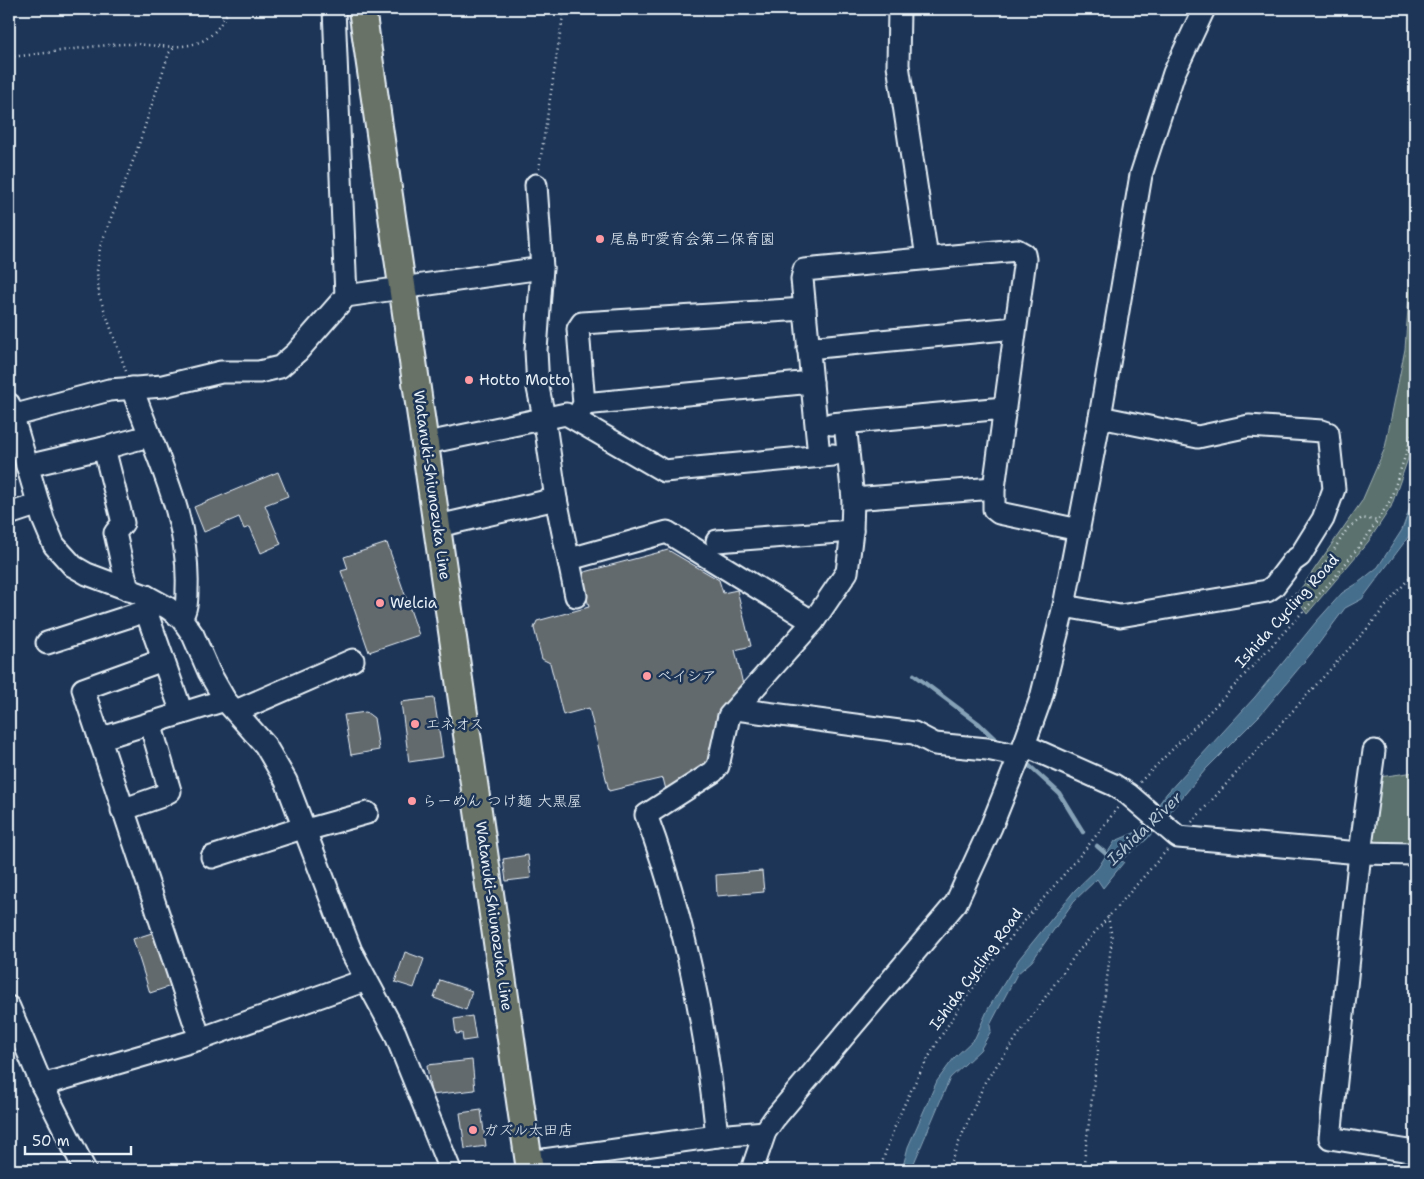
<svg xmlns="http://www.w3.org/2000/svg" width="1424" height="1179" font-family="'Shantell Sans','Klee One',sans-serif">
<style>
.green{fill:#5a716d;stroke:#a1b1b2}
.water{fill:#446d8c;stroke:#86a2b7}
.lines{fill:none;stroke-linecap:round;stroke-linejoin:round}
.stream{stroke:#86a2b7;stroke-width:4.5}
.building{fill:#636a6e;stroke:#e8f1f8}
.minor-casing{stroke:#e8f1f8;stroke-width:25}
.major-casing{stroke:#e8f1f8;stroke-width:30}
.path{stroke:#e8f1f8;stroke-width:2.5;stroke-dasharray:1 4;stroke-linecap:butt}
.minor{stroke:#1d3557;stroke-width:21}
.major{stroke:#697266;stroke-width:26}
.poi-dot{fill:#ff9aa2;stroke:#1d3557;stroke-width:2}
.labels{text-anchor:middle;stroke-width:5;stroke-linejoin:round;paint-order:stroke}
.poi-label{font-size:15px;fill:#e8f1f8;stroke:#1d3557;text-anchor:start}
.street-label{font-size:15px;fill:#e8f1f8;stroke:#1d3557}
.water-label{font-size:16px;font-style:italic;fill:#afc3d2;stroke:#1d3557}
</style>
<rect width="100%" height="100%" fill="#1d3557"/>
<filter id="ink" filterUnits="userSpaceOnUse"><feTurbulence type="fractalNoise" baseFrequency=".02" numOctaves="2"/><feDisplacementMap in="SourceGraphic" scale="10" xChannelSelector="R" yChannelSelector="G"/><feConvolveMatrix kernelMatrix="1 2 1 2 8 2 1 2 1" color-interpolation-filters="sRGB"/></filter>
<g filter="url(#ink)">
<!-- green -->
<g class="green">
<polygon points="1415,213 1415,439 1391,507 1368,542 1307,614 1295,597 1362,501 1385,448 1405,349"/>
<polygon points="1415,772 1413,808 1415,809 1415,850 1370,848 1379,777"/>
</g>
<!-- water -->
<polygon class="water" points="1415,494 1415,528 1362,599 1345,608 1314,650 1260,715 1206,769 1147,839 1120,861 1124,862 1103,888 1097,879 1074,901 1032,961 1017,974 990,1025 991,1031 980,1050 950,1078 911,1170 902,1170 908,1147 937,1081 954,1058 975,1038 988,1009 1019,959 1075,890 1098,868 1115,841 1139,831 1167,793 1255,697 1316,622 1342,593 1358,583 1378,567 1402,530"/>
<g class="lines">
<!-- stream -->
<g class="stream">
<polyline points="914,675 978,723 999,743"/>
<polyline points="1024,761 1059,793 1083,832"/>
<polyline points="1097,846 1111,858"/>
</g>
</g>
<!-- building -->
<g class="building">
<polygon points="278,472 288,496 265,505 281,544 261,553 250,527 244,529 239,517 204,532 194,507"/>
<polygon points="387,543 419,635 369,652 341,571 348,569 344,557"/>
<polygon points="668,550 719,580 723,593 737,590 751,646 735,650 744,689 713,762 667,794 663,778 609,791 589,708 563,715 550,663 542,659 534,628 537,621 589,607 581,573"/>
<polygon points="434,698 443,757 409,762 401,702"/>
<polygon points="366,712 374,718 379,750 351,755 344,715"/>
<polygon points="528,855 531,878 506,881 503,859"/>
<polygon points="762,871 764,892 717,896 716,875"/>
<polygon points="155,932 171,986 150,993 133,939"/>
<polygon points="405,952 424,959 414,988 395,982"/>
<polygon points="440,980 472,991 466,1010 434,998"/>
<polygon points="472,1016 476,1039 463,1041 462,1033 456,1034 454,1019"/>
<polygon points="472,1060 475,1090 431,1095 427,1065"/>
<polygon points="481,1110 486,1146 465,1149 460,1113"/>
</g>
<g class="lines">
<!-- minor casing -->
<g class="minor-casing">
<g id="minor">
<polyline points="334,9 346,296"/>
<polyline points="899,9 898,65 927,258"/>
<polyline points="536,185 542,268 536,350 538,388 544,417 556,499 576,596"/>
<polyline points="808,348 1015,328"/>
<path d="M132,388C155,454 190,517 187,589C187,599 187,609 181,618"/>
<polyline points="9,404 43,519 54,545 73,566 87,574 146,596 168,608 181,618 193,635 209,672 225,700 265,745 286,781 351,951 395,1033 450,1170"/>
<polyline points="584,404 812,382"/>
<polyline points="12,416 109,390 163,386 221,372 259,372 280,367 297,352 346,296 542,268"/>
<polyline points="576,419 584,404 578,329 582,323 805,309"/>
<polyline points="831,424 1004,408"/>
<polyline points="427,443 566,414 664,471 833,455"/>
<polyline points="104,448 149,436"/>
<polyline points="819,456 802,279 804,270 1017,250 1024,254 1025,259 994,488 994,509 999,513 1079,530"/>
<polyline points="27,466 104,448 123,523 115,533 128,590"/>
<polyline points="853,499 994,488"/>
<polyline points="9,514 39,504"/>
<polyline points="438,526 556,499"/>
<polyline points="717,541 852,531"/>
<polyline points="570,559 667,532 813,622"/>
<polyline points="146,596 146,611 182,713"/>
<polyline points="1064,606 1120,616 1267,591 1274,586 1293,561 1300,556 1323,519 1334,489 1328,433 1322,431 1249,426 1198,437 1100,417"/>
<polyline points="47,643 146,611"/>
<polyline points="163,660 83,689 200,1039"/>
<polyline points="736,709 914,733 935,744 987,749 1020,756"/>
<polyline points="236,711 353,660"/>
<polyline points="99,739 225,700"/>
<polyline points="1024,745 1114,785 1128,794 1178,837 1360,853 1415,854"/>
<polyline points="1374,751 1360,853 1330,1138 1415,1152"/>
<polyline points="122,810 159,797 170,791 150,723"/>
<polyline points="306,830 367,813"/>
<polyline points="212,857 305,827"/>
<polyline points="9,1007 42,1085 85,1170"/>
<polyline points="42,1085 200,1039 366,980"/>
<path d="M717,1136C706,1027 685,918 646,815L713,772L718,766L729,716L813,622L847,572L852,531L853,499L845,423"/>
<polyline points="529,1162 717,1136 765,1132"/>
<polyline points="752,1170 765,1132 774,1119 956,903 991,827 1024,745 1041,698 1064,606 1100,417 1141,175 1174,73 1204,9"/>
</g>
</g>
<!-- major casing -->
<g class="major-casing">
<polyline id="major" points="362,9 530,1170"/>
</g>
<!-- path -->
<g class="path">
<polyline points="564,12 597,9"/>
<path d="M9,57C47,54 85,46 123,44C149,43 177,52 202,41C215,35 223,21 229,9"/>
<polyline points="539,169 564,9"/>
<polyline points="126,371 99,295 97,271 100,247 136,153 169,53 175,47"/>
<path d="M1286,598C1311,592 1334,548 1348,528L1362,518L1378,521"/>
<polyline points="1140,782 1226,695 1335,577 1368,535 1390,501 1415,427"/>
<polyline points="1192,822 1365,631 1415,571"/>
<path d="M880,1170C903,1090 948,1020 998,954C1036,904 1081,858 1118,807"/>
<polyline points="947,1170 985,1082 1076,954 1167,850"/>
<polyline points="1083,1170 1112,938 1108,916"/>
</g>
<!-- minor -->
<use href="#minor" class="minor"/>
<!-- major -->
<use href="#major" class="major"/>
</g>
</g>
<!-- markers -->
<g class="poi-dot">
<circle cx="600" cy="239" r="5"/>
<circle cx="469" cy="380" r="5"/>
<circle cx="380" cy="603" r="5"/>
<circle cx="647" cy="676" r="5"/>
<circle cx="415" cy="724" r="5"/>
<circle cx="412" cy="801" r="5"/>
<circle cx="473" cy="1130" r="5"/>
</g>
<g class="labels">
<!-- poi labels -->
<g class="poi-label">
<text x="610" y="244">尾島町愛育会第二保育園</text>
<text x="479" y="385">Hotto Motto</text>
<text x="390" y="608">Welcia</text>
<text x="657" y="681">ベイシア</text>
<text x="425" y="729">エネオス</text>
<text x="422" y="806">らーめん つけ麺 大黒屋</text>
<text x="483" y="1135">ガズル太田店</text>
</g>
<!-- street labels -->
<g class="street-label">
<text transform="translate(432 485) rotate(82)" y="5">Watanuki-Shiunozuka Line</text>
<text transform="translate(1287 611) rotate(-48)" y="5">Ishida Cycling Road</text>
<text transform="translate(494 916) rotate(82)" y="5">Watanuki-Shiunozuka Line</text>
<text transform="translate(976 969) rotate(-54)" y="5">Ishida Cycling Road</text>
</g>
<!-- water labels -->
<g class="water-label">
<text transform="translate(1144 828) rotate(-44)" y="6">Ishida River</text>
</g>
</g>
<!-- margin -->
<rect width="1424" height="1179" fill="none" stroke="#1d3557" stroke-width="30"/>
<rect x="15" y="15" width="1394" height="1149" fill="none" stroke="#e8f1f8" stroke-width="2" filter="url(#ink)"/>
<!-- scale -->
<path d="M25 1146v8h106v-8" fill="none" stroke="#e8f1f8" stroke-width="2.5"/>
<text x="32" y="1146" font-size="15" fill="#e8f1f8" stroke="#1d3557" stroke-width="4" paint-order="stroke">50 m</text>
</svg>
